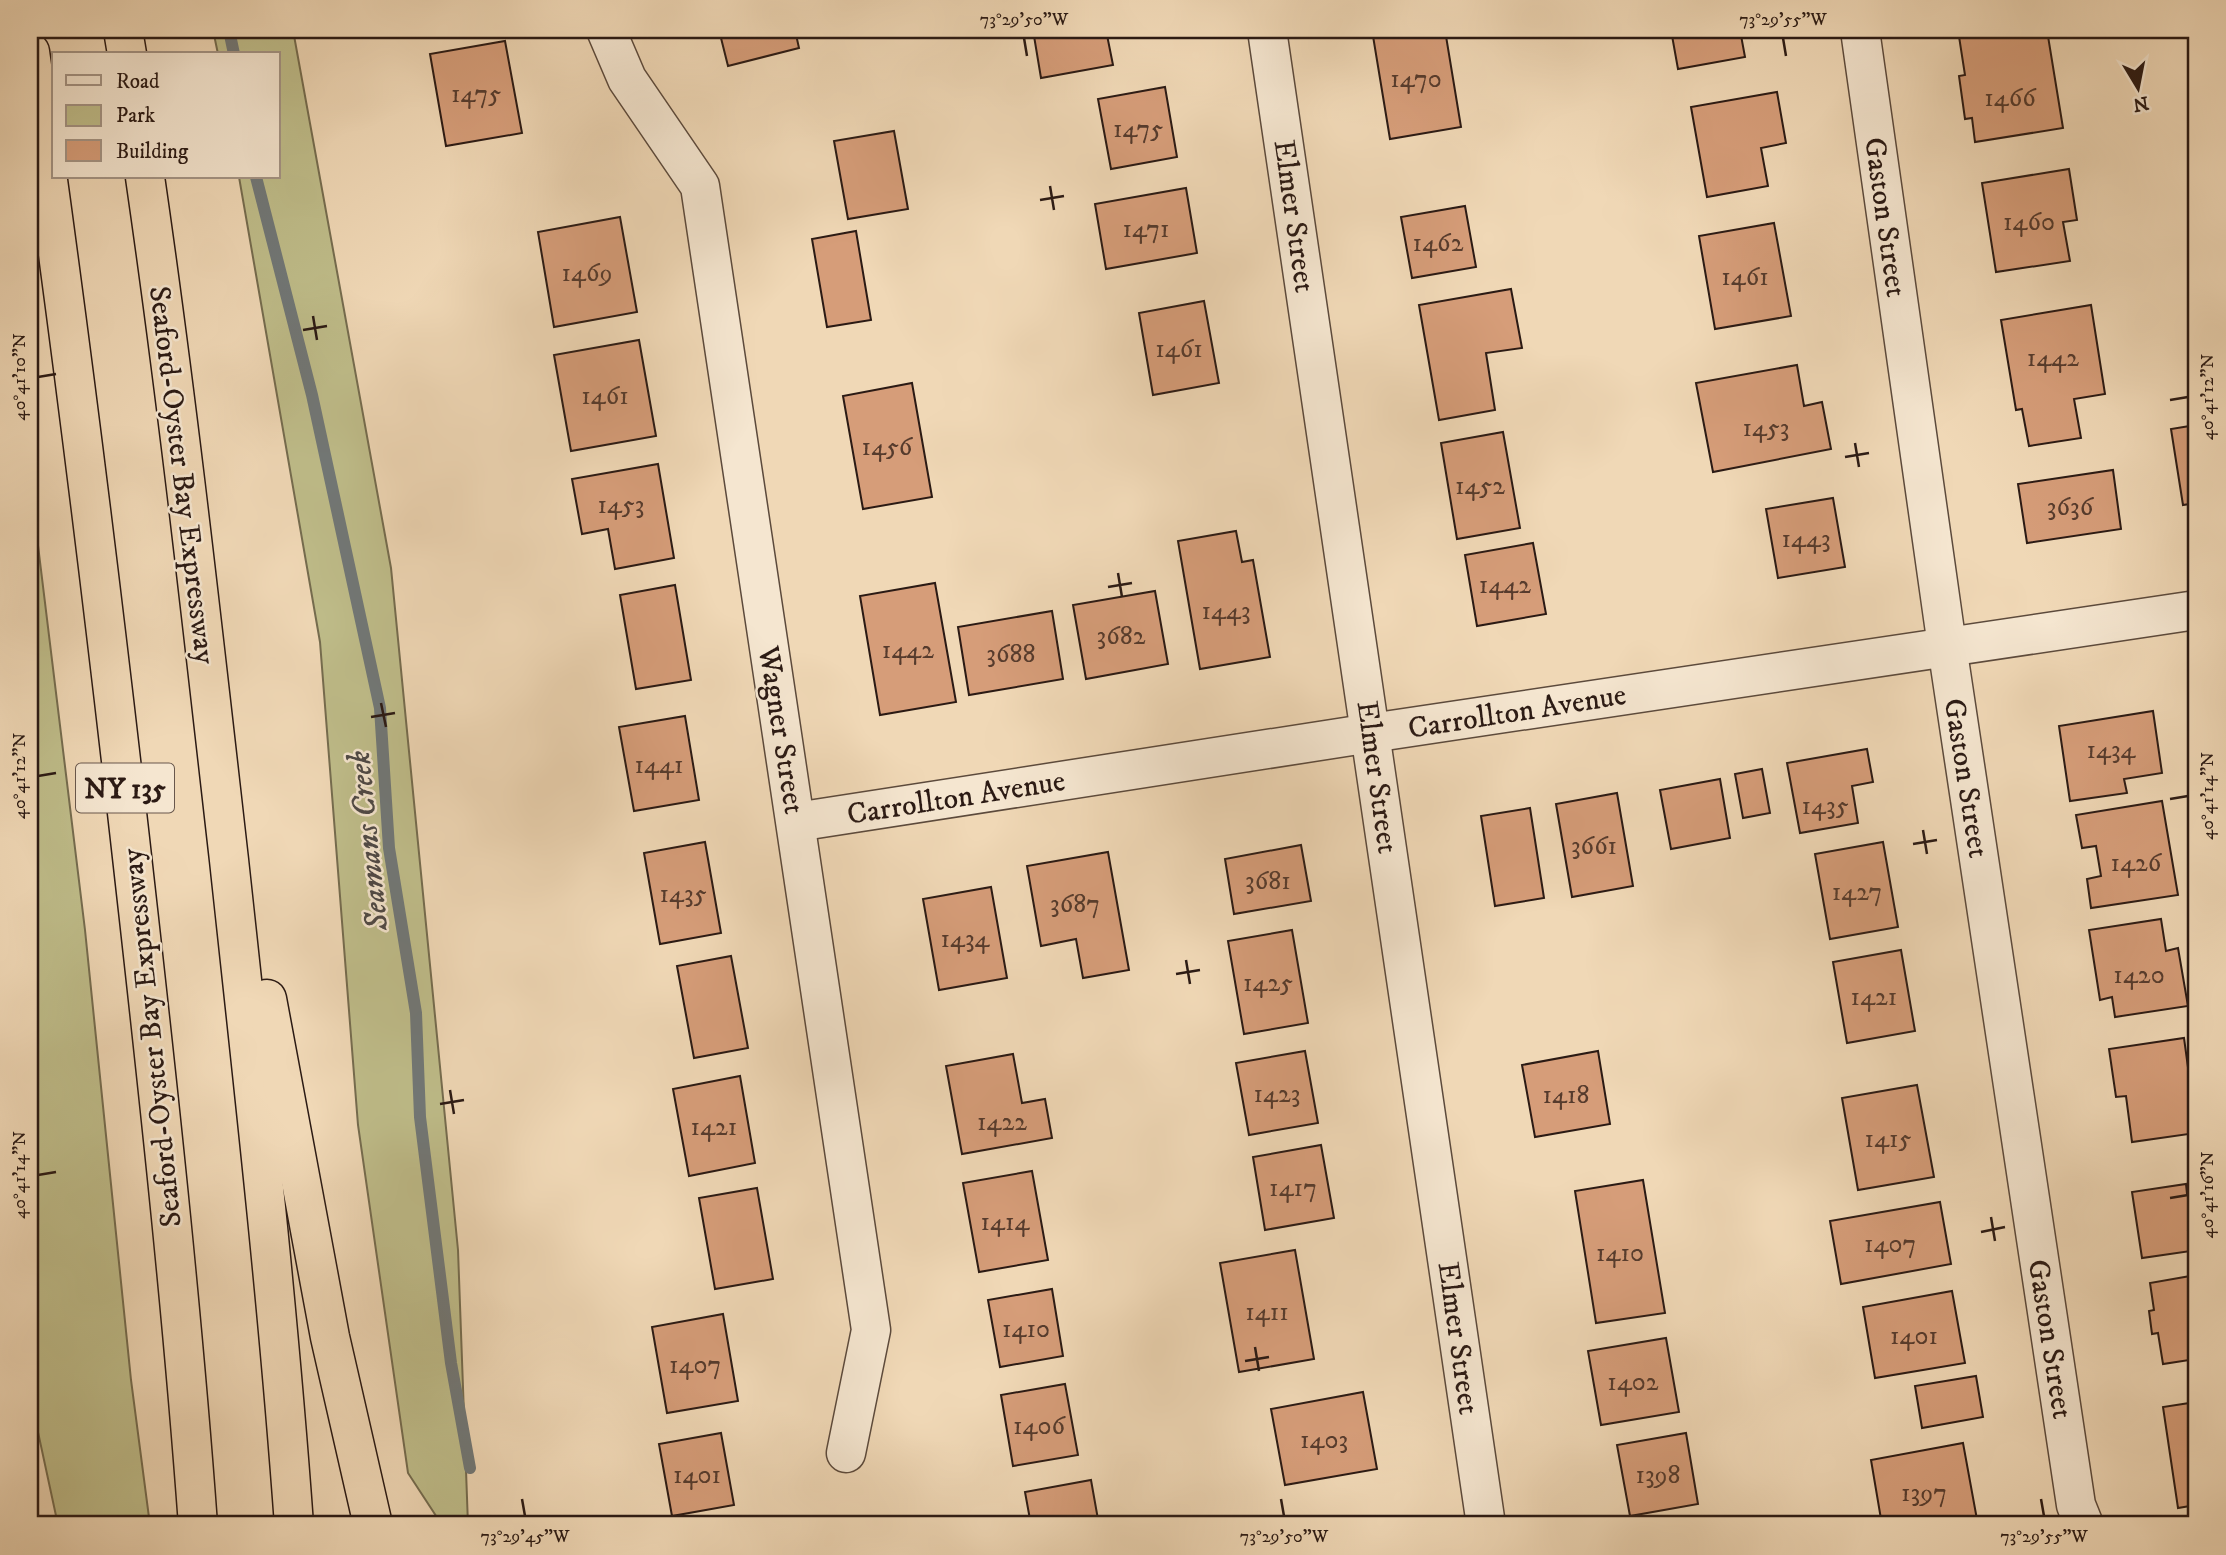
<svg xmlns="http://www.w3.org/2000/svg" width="2226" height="1555" font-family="'IM FELL DW Pica',serif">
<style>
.green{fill:#bfbd8a;stroke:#756c4f;stroke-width:2}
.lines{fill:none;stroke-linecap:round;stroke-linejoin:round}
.stream{stroke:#717878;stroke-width:12}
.building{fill:#d69d79;stroke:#2b1a14;stroke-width:2}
.minor-casing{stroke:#5c4a3c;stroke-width:41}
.motorway-casing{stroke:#2b1a14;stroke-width:41}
.minor{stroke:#f5e6d0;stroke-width:38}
.motorway{stroke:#f0d8b6;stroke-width:38}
.ticks{fill:none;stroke:#2b1a14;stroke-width:2.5}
.labels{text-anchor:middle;stroke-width:5;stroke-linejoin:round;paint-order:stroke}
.number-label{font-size:26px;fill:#563b2d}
.shield{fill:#f5e6d0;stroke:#68574c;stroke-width:2}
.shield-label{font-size:28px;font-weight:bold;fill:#2b1a14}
.street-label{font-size:30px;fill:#2b1a14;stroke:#f5e6d0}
.water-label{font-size:32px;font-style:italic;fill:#4e4946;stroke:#f5e6d0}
.neatline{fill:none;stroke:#2b1a14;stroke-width:2.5}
.ticks-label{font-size:18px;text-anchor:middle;fill:#2b1a14}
</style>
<rect width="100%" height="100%" fill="#f0d8b6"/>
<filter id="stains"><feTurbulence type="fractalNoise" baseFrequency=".00286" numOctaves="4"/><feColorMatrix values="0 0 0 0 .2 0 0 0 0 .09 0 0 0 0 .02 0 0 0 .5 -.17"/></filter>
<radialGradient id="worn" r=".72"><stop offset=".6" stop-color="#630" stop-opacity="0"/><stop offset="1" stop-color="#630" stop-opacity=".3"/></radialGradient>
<!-- green -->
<g class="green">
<polygon points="213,30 293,30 391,568 458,1250 468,1525 442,1525 408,1473 358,1125 320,642 239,177 278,177 278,54 218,54"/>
<polygon points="30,480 85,930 131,1380 150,1525 58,1525 30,1395"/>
</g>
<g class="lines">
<!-- stream -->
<g class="stream">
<polyline points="229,30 234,54"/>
<polyline points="256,177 312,395 380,708 389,848 416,1013 420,1117 451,1363 470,1468"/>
</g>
</g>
<!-- building -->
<g class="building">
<polygon points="719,30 795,30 799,48 728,66"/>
<polygon points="1033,30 1106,30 1113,65 1041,78"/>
<polygon points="1372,30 1445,30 1461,127 1390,139"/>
<polygon points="1671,30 1740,30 1745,57 1678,69"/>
<polygon points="1958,30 2047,30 2063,128 1975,142 1972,118 1965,119 1959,76 1965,75"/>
<polygon points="505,41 522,133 446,146 430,54"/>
<polygon points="1165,87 1177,157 1111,169 1098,99"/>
<polygon points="1777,92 1786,143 1761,148 1768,186 1707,197 1691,107"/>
<polygon points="894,131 908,209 848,219 834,141"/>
<polygon points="2069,169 2077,220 2063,222 2070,261 1996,272 1982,183"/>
<polygon points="1186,188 1197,253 1106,269 1095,204"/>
<polygon points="1465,206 1476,267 1412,278 1401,217"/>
<polygon points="620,217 637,312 554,327 538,232"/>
<polygon points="1774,223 1791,316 1715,329 1699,236"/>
<polygon points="856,231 871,320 827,327 812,239"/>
<polygon points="1511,289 1522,348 1486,353 1495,410 1439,420 1419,305"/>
<polygon points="1204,301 1219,383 1153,395 1139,313"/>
<polygon points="2091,305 2105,394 2074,399 2081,438 2029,446 2022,409 2016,410 2001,320"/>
<polygon points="639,340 656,436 571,451 554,355"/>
<polygon points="1797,365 1804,406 1822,402 1831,449 1713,472 1696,383"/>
<polygon points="912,383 932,497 863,509 843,396"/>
<polygon points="2196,425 2196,503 2183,505 2171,429"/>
<polygon points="1503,432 1520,528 1457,539 1441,443"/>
<polygon points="658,464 674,558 615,569 608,529 582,534 572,479"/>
<polygon points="2113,470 2121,529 2027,543 2018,484"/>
<polygon points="1833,498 1845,567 1778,578 1766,509"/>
<polygon points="1236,531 1242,562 1253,560 1270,657 1200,669 1178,541"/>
<polygon points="1533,543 1546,614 1477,626 1465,555"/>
<polygon points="935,583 956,702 880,715 860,596"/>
<polygon points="675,585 691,680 636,689 620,595"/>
<polygon points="1155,591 1168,664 1086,679 1073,605"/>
<polygon points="1052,611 1063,679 969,695 958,627"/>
<polygon points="2153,711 2162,773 2124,779 2127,793 2070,801 2059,726"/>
<polygon points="685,716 699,800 634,811 619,727"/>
<polygon points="1867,749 1873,782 1852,786 1858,823 1800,833 1787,763"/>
<polygon points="1762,769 1770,813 1743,818 1735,774"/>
<polygon points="1720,779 1730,838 1671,849 1660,790"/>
<polygon points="1617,793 1633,886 1572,897 1556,804"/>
<polygon points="2162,801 2178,895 2091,908 2087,879 2101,876 2096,846 2082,848 2076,815"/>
<polygon points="1530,808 1544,898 1495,906 1481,816"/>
<polygon points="705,842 721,933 660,944 644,853"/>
<polygon points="1883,842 1898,927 1830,939 1815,854"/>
<polygon points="1301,845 1311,901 1234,914 1225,859"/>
<polygon points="1108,852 1129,970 1083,978 1076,939 1041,946 1027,866"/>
<polygon points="991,887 1007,978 939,990 923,899"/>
<polygon points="2161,919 2166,951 2178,948 2188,1006 2115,1017 2112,997 2100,1000 2089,930"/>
<polygon points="1292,930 1308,1023 1244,1034 1228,941"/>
<polygon points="1901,950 1915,1031 1847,1043 1833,962"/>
<polygon points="731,956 748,1048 694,1058 677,966"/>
<polygon points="2184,1038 2190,1082 2196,1081 2196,1133 2132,1142 2126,1096 2116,1097 2109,1049"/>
<polygon points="1305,1051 1318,1123 1249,1135 1236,1063"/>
<polygon points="1598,1051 1610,1124 1535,1137 1522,1065"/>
<polygon points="1013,1054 1022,1103 1045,1099 1052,1138 962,1154 946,1066"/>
<polygon points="740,1076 755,1163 689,1176 673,1089"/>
<polygon points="1917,1085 1934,1177 1858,1190 1842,1098"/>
<polygon points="1321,1145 1334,1218 1265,1230 1253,1157"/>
<polygon points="1032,1171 1048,1260 979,1272 963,1183"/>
<polygon points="1643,1180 1665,1313 1596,1323 1575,1191"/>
<polygon points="2186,1184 2187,1194 2196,1193 2196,1229 2188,1231 2191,1251 2142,1258 2132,1192"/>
<polygon points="757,1188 773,1279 715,1289 699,1198"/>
<polygon points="1940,1202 1951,1264 1841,1284 1830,1221"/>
<polygon points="1295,1250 1314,1359 1239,1372 1220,1263"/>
<polygon points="2196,1275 2196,1359 2163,1364 2158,1333 2152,1334 2149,1311 2154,1310 2150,1283"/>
<polygon points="1052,1289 1063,1356 1000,1367 988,1300"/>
<polygon points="1952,1291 1965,1363 1875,1378 1863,1307"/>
<polygon points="723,1314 738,1401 667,1413 652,1327"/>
<polygon points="1666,1338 1679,1412 1601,1425 1588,1351"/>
<polygon points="1976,1376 1983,1417 1922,1428 1915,1386"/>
<polygon points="1065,1384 1078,1455 1013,1466 1001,1395"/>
<polygon points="1363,1392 1377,1469 1285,1485 1271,1409"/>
<polygon points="2196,1402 2196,1505 2178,1508 2163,1407"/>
<polygon points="721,1433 734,1505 672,1516 659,1444"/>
<polygon points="1686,1433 1698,1504 1630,1516 1617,1445"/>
<polygon points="1963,1443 1978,1525 1882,1525 1871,1460"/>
<polygon points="1091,1480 1099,1525 1031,1525 1025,1492"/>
<polygon points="1370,1517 1372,1525 1323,1525"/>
</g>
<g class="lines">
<!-- minor casing -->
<g class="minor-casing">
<g id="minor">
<polyline points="606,30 627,79 700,186 871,1330 846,1453"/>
<polyline points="1267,30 1486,1525"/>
<polyline points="1860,30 1947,646 2076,1505 2084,1525"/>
<polyline points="796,822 1371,733 2196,610"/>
</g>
</g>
<!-- motorway casing -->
<g class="motorway-casing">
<g id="motorway">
<polyline points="123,30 127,54"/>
<path d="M30,52C71,338 106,623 138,910C161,1115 183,1320 198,1525"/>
<path d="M145,177C178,404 203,632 229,860C253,1082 278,1303 294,1525"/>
<polyline points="267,999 330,1337 373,1525"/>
</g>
</g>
<!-- minor -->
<use href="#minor" class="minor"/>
<!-- motorway -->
<use href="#motorway" class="motorway"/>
</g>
<!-- ticks -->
<path class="ticks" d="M1024,38L1027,56M1783,38L1786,56M1050,186L1054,210M1040,200L1064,196M313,316L317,340M303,330L327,326M38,377L56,374M2170,400L2188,397M1855,443L1859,467M1845,457L1869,453M1118,573L1122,597M1108,587L1132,583M381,703L386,727M371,717L395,713M38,776L56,773M2170,799L2188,796M1923,830L1927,854M1913,844L1937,840M1186,960L1190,984M1176,974L1200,970M450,1090L454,1114M440,1104L464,1100M38,1175L56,1172M2170,1198L2188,1195M1991,1217L1995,1241M1981,1232L2005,1227M1255,1347L1259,1371M1245,1361L1269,1357M522,1499L525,1516M1281,1499L1284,1516M2041,1499L2044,1516"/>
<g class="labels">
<!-- number labels -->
<g class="number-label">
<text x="1416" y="87">1470</text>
<text x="476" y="102">1475</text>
<text x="2010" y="106">1466</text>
<text x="1138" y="137">1475</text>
<text x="2029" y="230">1460</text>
<text x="1146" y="237">1471</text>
<text x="1438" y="251">1462</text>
<text x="587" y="281">1469</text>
<text x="1745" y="285">1461</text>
<text x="1179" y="357">1461</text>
<text x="2053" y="366">1442</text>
<text x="605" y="404">1461</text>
<text x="1766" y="436">1453</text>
<text x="887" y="455">1456</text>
<text x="1480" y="494">1452</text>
<text x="621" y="513">1453</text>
<text x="2070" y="515">3636</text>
<text x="1806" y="547">1443</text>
<text x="1505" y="593">1442</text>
<text x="1226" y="619">1443</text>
<text x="1121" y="644">3682</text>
<text x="908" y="658">1442</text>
<text x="1011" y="662">3688</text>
<text x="2111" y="758">1434</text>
<text x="659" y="773">1441</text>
<text x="1825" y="814">1435</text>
<text x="1594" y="854">3661</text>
<text x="2136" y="871">1426</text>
<text x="1268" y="889">3681</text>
<text x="1857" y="900">1427</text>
<text x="683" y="902">1435</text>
<text x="1075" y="912">3687</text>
<text x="965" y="947">1434</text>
<text x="2139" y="983">1420</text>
<text x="1268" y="991">1425</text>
<text x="1874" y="1005">1421</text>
<text x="1277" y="1102">1423</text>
<text x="1566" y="1103">1418</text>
<text x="1002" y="1130">1422</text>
<text x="714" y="1135">1421</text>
<text x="1888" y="1147">1415</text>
<text x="1293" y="1196">1417</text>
<text x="1005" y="1230">1414</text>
<text x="1890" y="1252">1407</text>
<text x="1620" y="1261">1410</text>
<text x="1267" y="1320">1411</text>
<text x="1026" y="1337">1410</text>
<text x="1914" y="1344">1401</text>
<text x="695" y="1373">1407</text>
<text x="1633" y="1390">1402</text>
<text x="1039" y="1434">1406</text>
<text x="1324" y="1448">1403</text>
<text x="697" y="1483">1401</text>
<text x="1658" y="1483">1398</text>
<text x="1924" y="1501">1397</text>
</g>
<!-- shield labels -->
<rect class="shield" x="76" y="763.5" width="98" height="49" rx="5"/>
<g class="shield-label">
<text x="125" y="798">NY 135</text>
</g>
<!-- street labels -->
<g class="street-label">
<text transform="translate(1295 216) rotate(82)" y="10">Elmer Street</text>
<text transform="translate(1886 217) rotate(82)" y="10">Gaston Street</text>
<text transform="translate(183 475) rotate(83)" y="10">Seaford-Oyster Bay Expressway</text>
<text transform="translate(1517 711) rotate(-9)" y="10">Carrollton Avenue</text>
<text transform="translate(782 730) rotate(81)" y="10">Wagner Street</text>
<text transform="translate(1378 777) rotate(82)" y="10">Elmer Street</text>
<text transform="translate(1967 778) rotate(81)" y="10">Gaston Street</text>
<text transform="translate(956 797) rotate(-9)" y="10">Carrollton Avenue</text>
<text transform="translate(151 1038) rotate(-96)" y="10">Seaford-Oyster Bay Expressway</text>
<text transform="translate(1459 1338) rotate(82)" y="10">Elmer Street</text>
<text transform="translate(2051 1339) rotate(81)" y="10">Gaston Street</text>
</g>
<!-- water labels -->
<g class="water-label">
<text transform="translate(367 841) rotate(-96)" y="11">Seamans Creek</text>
</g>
</g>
<!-- margin -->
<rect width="2226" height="1555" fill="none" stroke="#f0d8b6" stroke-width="77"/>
<!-- legend -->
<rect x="52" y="52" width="228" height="126" fill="#f5e6d0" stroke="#a49485" stroke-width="2"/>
<rect x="66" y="75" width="35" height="10" fill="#f5e6d0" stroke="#a49485" stroke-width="2"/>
<text x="116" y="88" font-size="21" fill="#2b1a14">Road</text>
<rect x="66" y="105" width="35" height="21" fill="#bfbd8a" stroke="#a49485" stroke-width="2"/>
<text x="116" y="122" font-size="21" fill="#2b1a14">Park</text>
<rect x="66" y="140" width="35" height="21" fill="#d69d79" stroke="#a49485" stroke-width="2"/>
<text x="116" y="158" font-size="21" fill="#2b1a14">Building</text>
<!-- north arrow -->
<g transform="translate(2138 88) rotate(170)" stroke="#f5e6d0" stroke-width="5" paint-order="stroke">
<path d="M0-5L12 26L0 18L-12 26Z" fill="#2b1a14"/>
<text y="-10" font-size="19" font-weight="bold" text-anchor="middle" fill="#2b1a14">N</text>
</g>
<rect x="38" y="38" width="2150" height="1478" class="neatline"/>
<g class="ticks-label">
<text x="1024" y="25">73°29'50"W</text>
<text x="1783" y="25">73°29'55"W</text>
<text transform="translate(19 377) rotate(-90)" y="6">40°41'10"N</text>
<text transform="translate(2207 397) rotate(-90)" y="6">40°41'12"N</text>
<text transform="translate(19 776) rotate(-90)" y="6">40°41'12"N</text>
<text transform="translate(2207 796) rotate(-90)" y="6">40°41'14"N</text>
<text transform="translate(19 1175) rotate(-90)" y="6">40°41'14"N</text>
<text transform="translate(2207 1195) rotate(-90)" y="6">40°41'16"N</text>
<text x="525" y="1542">73°29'45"W</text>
<text x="1284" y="1542">73°29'50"W</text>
<text x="2044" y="1542">73°29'55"W</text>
</g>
<rect width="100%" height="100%" filter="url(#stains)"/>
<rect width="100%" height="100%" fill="url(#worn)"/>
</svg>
